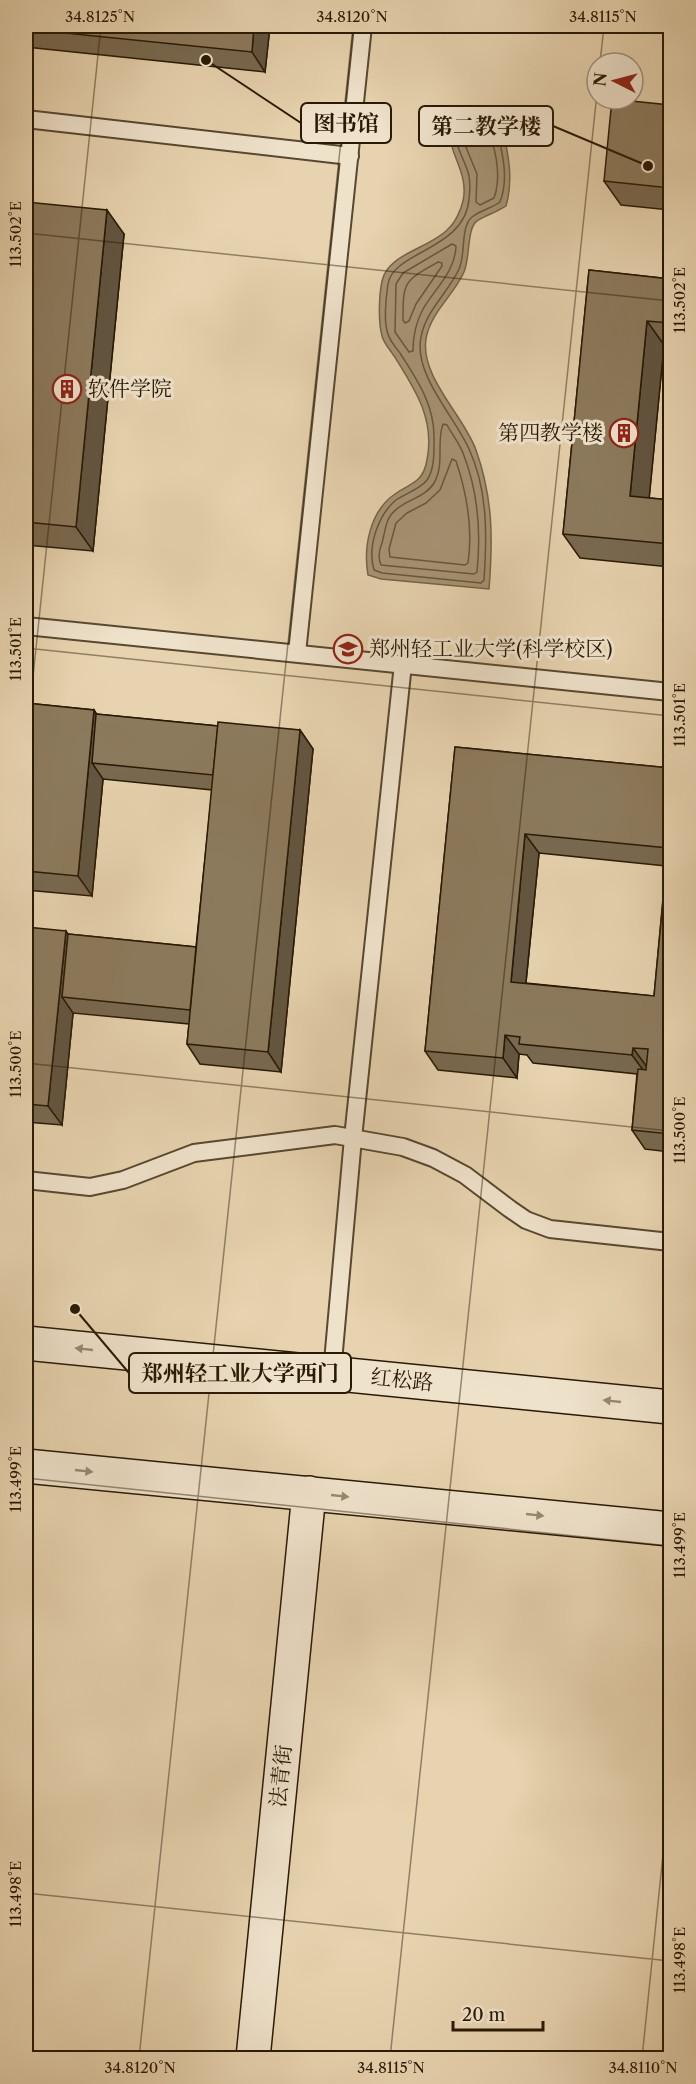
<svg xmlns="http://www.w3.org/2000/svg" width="696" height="2084" font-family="'Libre Caslon Text','Noto Serif SC',serif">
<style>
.water{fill:#a69475;stroke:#746348;stroke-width:1.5}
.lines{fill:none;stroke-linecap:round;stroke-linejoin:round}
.shore{stroke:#68563c;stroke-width:1.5}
.lane-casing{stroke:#58482f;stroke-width:20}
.secondary-casing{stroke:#291904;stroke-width:36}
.lane{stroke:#efe2cb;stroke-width:16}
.secondary{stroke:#efe2cb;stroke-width:33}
.wall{fill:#786950;stroke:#291904;stroke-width:1.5;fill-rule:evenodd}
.shaded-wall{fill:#625541;stroke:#291904;stroke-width:1.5}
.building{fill:#8c7a5d;stroke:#291904;stroke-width:1.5;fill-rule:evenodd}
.oneway{fill:#968871}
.ticks{fill:none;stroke:#291904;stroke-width:1.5;stroke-opacity:0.45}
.labels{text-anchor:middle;stroke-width:6;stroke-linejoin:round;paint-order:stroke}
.poi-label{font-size:21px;fill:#291904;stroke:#efe2cb;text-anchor:start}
.street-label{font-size:21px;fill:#291904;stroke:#efe2cb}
.leader{fill:none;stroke:#291904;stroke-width:2}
.callout-dot{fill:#291904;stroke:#efe2cb;stroke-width:2}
.callout{fill:#efe2cb;stroke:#291904;stroke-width:2}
.callout-label{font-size:22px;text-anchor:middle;font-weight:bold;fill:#291904}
.neatline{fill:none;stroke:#291904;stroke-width:2}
.ticks-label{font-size:15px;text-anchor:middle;fill:#291904}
</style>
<rect width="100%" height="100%" fill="#e7d3af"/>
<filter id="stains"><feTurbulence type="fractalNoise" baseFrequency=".00333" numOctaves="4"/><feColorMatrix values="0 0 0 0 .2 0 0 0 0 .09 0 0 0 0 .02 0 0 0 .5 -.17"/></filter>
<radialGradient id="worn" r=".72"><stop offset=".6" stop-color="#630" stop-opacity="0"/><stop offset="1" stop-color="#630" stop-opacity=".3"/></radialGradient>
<!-- water -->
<path class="water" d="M457,111L500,115C506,146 515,175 506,206C497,212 486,215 477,221C467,227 470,259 464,272C454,295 430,313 426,339C420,377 464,416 476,450C493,498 493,539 489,589L381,579L368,575C363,547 370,511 395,494C411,483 423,483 427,460C435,420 416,391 396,359C392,352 384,344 382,336C378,321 379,296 382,281C388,253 431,248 448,229C455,223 461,210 463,201C471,165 434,142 457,111Z"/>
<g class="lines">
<!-- shore -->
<g class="shore">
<path d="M461,117L495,122C501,147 510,177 500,202C492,208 479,211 472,217C460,227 466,255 459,269C448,293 426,310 421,337C413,374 455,417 469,449C488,490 487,536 484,580L481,583L382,573L374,570C367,547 378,515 396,500C406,493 419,490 427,480C435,469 434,450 434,436C434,404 417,380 400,353C396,348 390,341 388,334C383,321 386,298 388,284C393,251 465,250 469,199C470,192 470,183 469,176C466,159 444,132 461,117Z"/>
<path d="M465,125L488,128C495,148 502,177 494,198L480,205L476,202L477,174L463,140V128Z"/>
<path d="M452,244L456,246C455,272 436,287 423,309C416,322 413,336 413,351L409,352L395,332L396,284L403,273Z"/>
<path d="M438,262L442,263V266L416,304L409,321L405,323L403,320C403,281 404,281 438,262Z"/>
<path d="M443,424L447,425C452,434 459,443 463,453C478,491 481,533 477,572L474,574L381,565C378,558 379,550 382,543C384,536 385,527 388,520C396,501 424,500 434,483C445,464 436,442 443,424Z"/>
<path d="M452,459L456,461C467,494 473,529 468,563L465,565L390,557L389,549L396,523L407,513L426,503L440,490Z"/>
</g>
<!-- lane casing -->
<g class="lane-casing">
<g id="lane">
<polyline points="26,119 350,156"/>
<polyline points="26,626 670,692"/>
<polyline points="297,653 363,26"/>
<polyline points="26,1180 90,1187 123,1180 194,1153 335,1135 403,1147 433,1158 465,1175 510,1209 526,1220 550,1229 670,1242"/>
<polyline points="332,1373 353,1138 403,664"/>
</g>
</g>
<!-- secondary casing -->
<g class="secondary-casing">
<g id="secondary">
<polyline points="26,1343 670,1407"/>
<polyline points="26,1466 670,1529"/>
<polyline points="253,2058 309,1493"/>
</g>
</g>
<!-- lane -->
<use href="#lane" class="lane"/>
<!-- secondary -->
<use href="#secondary" class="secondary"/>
</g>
<!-- wall -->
<g class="wall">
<polygon points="26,26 270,26 265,72 26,47"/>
<polygon points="670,105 670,210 621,205 604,181"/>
<polygon points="26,202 124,234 93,551 26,545"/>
<polygon points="589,270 670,279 670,346 664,345 649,498 670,500 670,567 580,558 563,534"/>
<polygon points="26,703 94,710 96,714 218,726 300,730 313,749 281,1072 200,1064 187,1044 189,1024 73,1013 62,1125 26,1122 26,927 68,934 196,947 212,790 103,779 92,896 26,890"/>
<path d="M455,747L670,768V1152L645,1149L632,1130L637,1074L533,1063L527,1055L519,1054L517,1078L438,1070L425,1051ZM539,853L666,866L654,996L526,983Z"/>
</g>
<!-- shaded-wall -->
<g class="shaded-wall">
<polygon points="254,26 270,26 265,72 252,52"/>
<polygon points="107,210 124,234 93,551 76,527"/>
<polygon points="647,321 664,345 647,521 630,496"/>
<polygon points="94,710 107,729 92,763 103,779 92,896 78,876"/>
<polygon points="300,730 313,749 281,1072 268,1052"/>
<polygon points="525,834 539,853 524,1001 511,982"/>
<polygon points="66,931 79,950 62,997 73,1013 62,1125 48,1106"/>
<polygon points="505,1035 519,1054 517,1078 503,1058"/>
<polygon points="633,1048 647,1067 646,1074 632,1055"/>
</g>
<!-- building -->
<g class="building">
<polygon points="26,26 254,26 252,52 26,29"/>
<polygon points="612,99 670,105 670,188 604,181"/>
<polygon points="26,202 107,210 76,527 26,522"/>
<polygon points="589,270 670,279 670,323 647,321 630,496 670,500 670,544 563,534"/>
<polygon points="26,703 94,710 78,876 26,871"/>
<polygon points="96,714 218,726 213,775 92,763"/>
<polygon points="218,722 300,730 268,1052 187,1044"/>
<path d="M455,747L670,768V1134L632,1130L638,1069L646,1070L648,1049L633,1048L632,1055L519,1044L520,1037L505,1035L503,1058L425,1051ZM525,834L668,848L654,996L511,982Z"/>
<polygon points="26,927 66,931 48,1106 26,1104"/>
<polygon points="68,934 196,947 190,1010 62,997"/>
</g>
<!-- one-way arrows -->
<defs><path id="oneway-solid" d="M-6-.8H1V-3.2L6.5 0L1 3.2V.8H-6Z" transform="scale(1.5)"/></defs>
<g class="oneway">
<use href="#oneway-solid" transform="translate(84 1349) rotate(-174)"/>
<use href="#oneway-solid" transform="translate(612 1401) rotate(-174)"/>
<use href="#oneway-solid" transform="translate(84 1471) rotate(6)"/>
<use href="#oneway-solid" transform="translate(340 1496) rotate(6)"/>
<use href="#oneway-solid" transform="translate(535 1515) rotate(6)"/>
</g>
<!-- ticks -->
<path class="ticks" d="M600,63L604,26M26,233L670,301M26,648L670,716M26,744L101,26M26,1063L670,1131M26,1478L670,1546M26,1893L670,1961M139,2058L353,26M390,2058L597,93M642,2058L670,1787"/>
<!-- icons -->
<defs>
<g id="building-ring" transform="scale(1.5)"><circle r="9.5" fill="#efe2cb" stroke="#8f2418" stroke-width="1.5"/><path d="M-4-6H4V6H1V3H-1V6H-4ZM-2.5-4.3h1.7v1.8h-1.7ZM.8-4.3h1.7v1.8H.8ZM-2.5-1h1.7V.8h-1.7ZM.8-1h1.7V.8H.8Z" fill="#8f2418"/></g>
<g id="university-ring" transform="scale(1.5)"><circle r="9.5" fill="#efe2cb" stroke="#8f2418" stroke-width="1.5"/><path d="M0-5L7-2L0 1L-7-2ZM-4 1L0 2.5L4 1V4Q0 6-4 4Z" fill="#8f2418"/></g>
</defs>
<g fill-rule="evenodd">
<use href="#building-ring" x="67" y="389"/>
<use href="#building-ring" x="624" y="433"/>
<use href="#university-ring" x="348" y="649"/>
</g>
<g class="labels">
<!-- poi labels -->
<g class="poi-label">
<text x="88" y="396">软件学院</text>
<text x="603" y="440" text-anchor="end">第四教学楼</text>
<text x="369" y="656">郑州轻工业大学(科学校区)</text>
</g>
<!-- street labels -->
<g class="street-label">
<text transform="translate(402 1380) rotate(6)" y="7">红松路</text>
<text transform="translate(281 1776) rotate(-84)" y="7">法青街</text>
</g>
</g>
<!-- callouts -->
<path class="leader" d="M206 60L301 123M648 166L553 126M75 1309L129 1373"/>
<g class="callout-dot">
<circle cx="206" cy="60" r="6"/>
<circle cx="648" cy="166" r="6"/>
<circle cx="75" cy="1309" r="6"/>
</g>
<g class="callout">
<rect x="301" y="103" width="90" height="40" rx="6"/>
<rect x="419" y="106" width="134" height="40" rx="6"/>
<rect x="129" y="1353" width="222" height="40" rx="6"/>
</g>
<g class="callout-label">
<text x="346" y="131">图书馆</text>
<text x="486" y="134">第二教学楼</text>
<text x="240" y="1381">郑州轻工业大学西门</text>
</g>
<!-- margin -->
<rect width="696" height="2084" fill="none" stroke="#e7d3af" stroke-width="66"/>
<!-- north arrow -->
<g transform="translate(615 81) rotate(276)"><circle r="28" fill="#efe2cb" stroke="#a0927b" stroke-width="1.5"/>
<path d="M0-4.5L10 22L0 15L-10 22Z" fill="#8f2418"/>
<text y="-9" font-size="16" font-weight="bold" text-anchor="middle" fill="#291904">N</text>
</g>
<!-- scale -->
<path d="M453 2021v9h90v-9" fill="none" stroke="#291904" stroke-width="3"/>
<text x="462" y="2021" font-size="18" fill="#291904" stroke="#efe2cb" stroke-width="4.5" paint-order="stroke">20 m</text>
<rect x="33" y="33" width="630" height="2018" class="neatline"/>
<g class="ticks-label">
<text x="100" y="22">34.8125°N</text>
<text x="352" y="22">34.8120°N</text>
<text x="603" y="22">34.8115°N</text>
<text transform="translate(16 234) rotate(-90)" y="5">113.502°E</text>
<text transform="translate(680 300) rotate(-90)" y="5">113.502°E</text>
<text transform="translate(16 649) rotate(-90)" y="5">113.501°E</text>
<text transform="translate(680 715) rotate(-90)" y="5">113.501°E</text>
<text transform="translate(16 1064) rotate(-90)" y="5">113.500°E</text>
<text transform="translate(680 1130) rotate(-90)" y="5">113.500°E</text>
<text transform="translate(16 1479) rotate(-90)" y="5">113.499°E</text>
<text transform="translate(680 1545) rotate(-90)" y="5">113.499°E</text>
<text transform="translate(16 1894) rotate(-90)" y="5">113.498°E</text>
<text transform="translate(680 1960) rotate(-90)" y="5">113.498°E</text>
<text x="140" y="2073">34.8120°N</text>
<text x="391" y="2073">34.8115°N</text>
<text x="643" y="2073">34.8110°N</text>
</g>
<rect width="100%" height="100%" filter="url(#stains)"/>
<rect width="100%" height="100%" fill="url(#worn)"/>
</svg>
